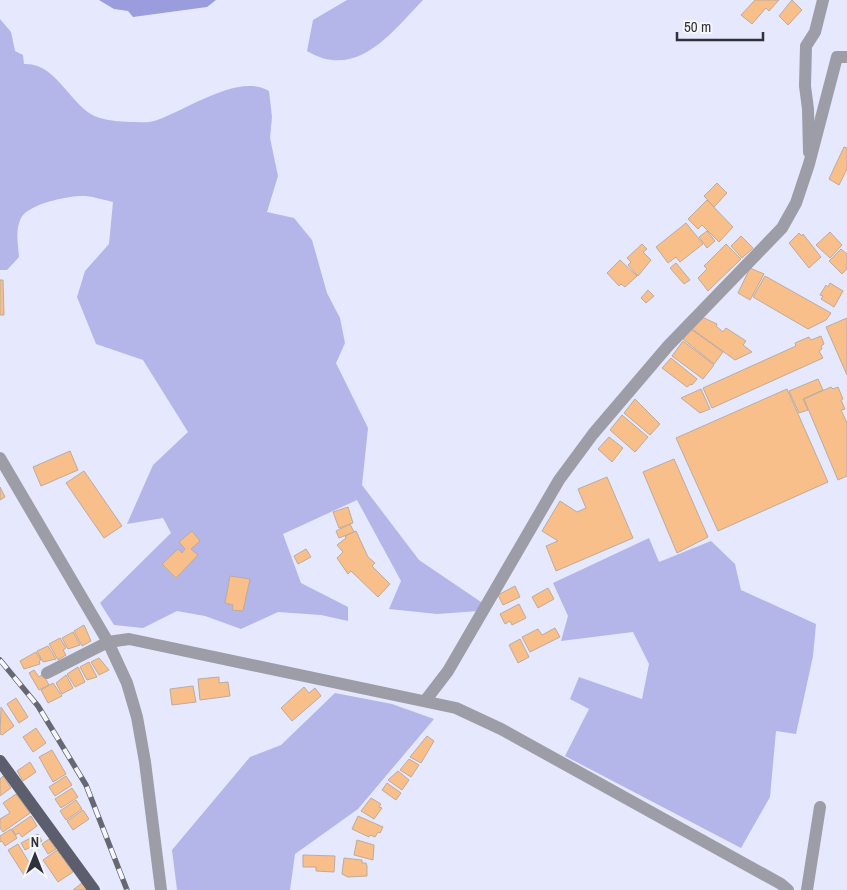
<svg xmlns="http://www.w3.org/2000/svg" width="847" height="890" font-family="'Archivo Narrow',sans-serif">
<style>
.green{fill:#b4b6e9}
.water{fill:#9a9cde}
.building{fill:#f9bf8a;stroke:#bcab9c}
.lines{fill:none;stroke-linecap:round;stroke-linejoin:round}
.minor{stroke:#9c9da6;stroke-width:12}
.major{stroke:#5c5e6d;stroke-width:12}
.rail-casing{stroke:#666874;stroke-width:5.5}
.rail{stroke:#f6f7fb;stroke-width:4;stroke-dasharray:11;stroke-linecap:butt}
</style>
<rect width="100%" height="100%" fill="#e6e8fe"/>
<!-- green -->
<g class="green">
<path d="M347,0H423C392,32 357,81 307,51L313,20Z"/>
<path d="M0,19L11,32L15,51L23,55L24,64C58,62 71,110 100,118C110,121 124,122 135,122C141,122 148,123 154,121C184,112 238,72 269,91L272,117L270,138L278,176L267,212L294,218L312,240L327,293L340,318L345,343L336,363L368,428L362,485L419,560L484,604L479,611L437,614L389,609L401,581L357,500L283,534L301,583L348,607V621L321,615L278,612L241,629L205,616L177,611L143,628L114,625L100,603L171,533L163,518L127,524L153,465L188,432L143,360L96,344L77,297L85,271L109,244L113,202C104,200 95,197 86,196C71,195 29,203 21,218C15,230 18,243 19,257L7,270H0Z"/>
<polygon points="649,538 659,562 711,541 735,564 741,590 816,624 813,656 796,734 776,731 770,797 741,848 565,756 589,709 570,699 579,677 642,699 649,664 633,632 561,641 568,616 553,583"/>
<polygon points="335,693 392,704 434,719 358,809 295,854 290,890 177,890 172,850 250,757 281,745"/>
</g>
<!-- water -->
<polygon class="water" points="99,0 216,0 207,7 133,17 128,11 114,9"/>
<!-- building -->
<g class="building">
<polygon points="755,0 779,0 769,11 766,8 752,24 741,15"/>
<polygon points="792,0 802,10 788,25 779,16"/>
<polygon points="844,147 847,148 847,169 839,185 829,179"/>
<polygon points="717,183 727,193 714,207 704,196"/>
<polygon points="707,200 733,227 719,242 702,225 698,229 688,219"/>
<polygon points="686,223 703,244 680,262 676,257 668,263 656,247"/>
<polygon points="707,231 715,241 707,248 699,237"/>
<polygon points="830,232 842,245 830,258 816,245"/>
<polygon points="799,233 802,236 803,234 821,257 809,268 789,243"/>
<polygon points="741,236 753,248 742,258 731,246"/>
<polygon points="642,244 647,249 643,252 651,260 638,276 628,265 631,262 627,258"/>
<polygon points="726,244 741,259 708,291 698,278 707,269 704,266"/>
<polygon points="841,249 847,254 847,269 842,274 829,261"/>
<polygon points="620,260 637,276 625,287 621,284 619,286 607,273"/>
<polygon points="676,263 690,280 684,284 670,268"/>
<polygon points="750,268 764,274 750,300 738,293"/>
<polygon points="765,276 831,313 826,320 808,329 753,297"/>
<polygon points="0,280 3,280 4,315 0,315"/>
<polygon points="830,283 843,291 834,307 821,299 823,296 820,295 826,285 828,287"/>
<polygon points="648,290 654,296 646,303 641,298"/>
<polygon points="702,317 717,324 716,326 723,332 726,328 746,341 743,345 752,352 735,360 692,329"/>
<polygon points="847,318 847,375 826,327"/>
<polygon points="691,329 723,352 714,364 683,339"/>
<polygon points="821,336 824,344 821,346 822,349 819,351 823,358 712,408 703,388 796,346 795,343 809,337 811,340"/>
<polygon points="683,341 714,365 703,379 672,356"/>
<polygon points="671,358 697,379 692,385 691,384 687,387 662,368"/>
<polygon points="818,379 823,390 803,399 808,410 799,413 789,391"/>
<polygon points="831,387 833,389 838,387 843,399 841,400 845,409 841,410 847,423 847,476 838,480 804,399"/>
<polygon points="701,389 710,409 700,413 681,398"/>
<polygon points="787,389 828,482 718,531 676,438"/>
<polygon points="635,399 660,424 650,435 624,413"/>
<polygon points="622,415 648,437 635,452 610,430"/>
<polygon points="609,437 623,448 612,462 598,449"/>
<polygon points="70,451 78,470 41,486 33,467"/>
<polygon points="674,459 708,537 677,553 643,472"/>
<polygon points="84,471 122,526 104,538 66,483"/>
<polygon points="607,477 633,538 556,571 546,546 558,541 542,531 560,501 577,512 586,508 578,489"/>
<polygon points="0,487 5,497 0,500"/>
<polygon points="348,507 353,523 339,528 333,512"/>
<polygon points="350,524 354,532 339,538 336,531"/>
<polygon points="192,531 200,541 191,549 198,555 176,578 162,564 178,549 182,553 185,549 179,542"/>
<polygon points="356,531 368,557 375,563 372,566 390,584 378,597 351,571 348,574 337,558 343,552 337,545 346,538 345,536"/>
<polygon points="306,549 311,557 298,564 294,556"/>
<polygon points="230,576 250,579 243,611 232,610 233,605 225,603"/>
<polygon points="515,586 520,597 503,605 498,595"/>
<polygon points="548,588 554,599 538,608 532,597"/>
<polygon points="519,604 526,618 512,625 510,621 505,624 500,614"/>
<polygon points="84,625 91,641 82,646 74,631"/>
<polygon points="555,628 560,637 530,652 522,637 538,629 542,635"/>
<polygon points="73,632 80,645 68,649 62,638"/>
<polygon points="60,638 66,648 63,650 66,655 58,660 49,644"/>
<polygon points="520,639 529,657 518,663 509,645"/>
<polygon points="48,646 56,659 43,662 37,651"/>
<polygon points="36,652 41,660 39,661 40,664 24,669 20,661"/>
<polygon points="99,658 109,670 99,675 91,662"/>
<polygon points="89,662 97,677 87,680 80,667"/>
<polygon points="78,667 85,682 75,687 67,674"/>
<polygon points="34,670 39,677 43,674 49,685 39,690 29,673"/>
<polygon points="66,675 73,688 62,694 56,683"/>
<polygon points="219,677 219,683 228,682 230,696 200,700 198,679"/>
<polygon points="53,683 62,696 48,703 41,690"/>
<polygon points="193,686 196,702 172,705 170,689"/>
<polygon points="304,687 309,693 315,688 321,696 292,721 281,708"/>
<polygon points="16,698 28,717 19,723 7,704"/>
<polygon points="1,707 14,726 2,735 0,734"/>
<polygon points="36,728 46,743 33,752 23,737"/>
<polygon points="427,736 434,741 421,763 410,757"/>
<polygon points="52,750 66,774 53,782 39,757"/>
<polygon points="409,759 419,765 411,777 400,770"/>
<polygon points="30,762 36,772 23,781 17,771"/>
<polygon points="398,771 409,780 402,790 388,780"/>
<polygon points="3,776 11,788 0,796 0,779"/>
<polygon points="66,776 72,785 55,796 49,787"/>
<polygon points="387,783 401,793 396,800 382,790"/>
<polygon points="72,788 78,797 61,808 55,799"/>
<polygon points="16,794 30,813 3,832 0,828 0,819 10,813 3,803"/>
<polygon points="371,798 381,804 379,807 382,808 374,819 361,811"/>
<polygon points="76,800 82,809 66,820 60,811"/>
<polygon points="83,810 89,819 73,830 67,821"/>
<polygon points="31,816 37,826 22,837 19,833 16,835 12,829"/>
<polygon points="358,816 383,827 380,833 378,832 375,837 370,835 369,837 352,829"/>
<polygon points="11,829 17,838 5,846 2,841 0,842 0,836"/>
<polygon points="38,834 42,841 25,850 21,843"/>
<polygon points="49,839 56,849 48,854 42,844"/>
<polygon points="357,840 374,845 373,860 354,855"/>
<polygon points="18,844 33,869 24,875 8,850"/>
<polygon points="57,850 73,872 58,882 43,860"/>
<polygon points="303,855 335,856 334,872 316,871 316,867 303,867"/>
<polygon points="344,858 362,860 362,863 366,863 367,866 367,876 348,877 342,874"/>
<polygon points="82,883 87,890 73,890"/>
</g>
<g class="lines">
<!-- minor -->
<g class="minor">
<polyline points="809,152 808,109 805,86 806,46 815,32 823,0"/>
<polyline points="0,458 108,642 127,683 137,717 145,762 161,890"/>
<polyline points="47,673 108,642 129,639 456,708 501,729 781,884 788,890"/>
<polyline points="425,701 448,671 559,480 593,434 668,346 782,228 796,203 809,164 837,57 847,57"/>
<polyline points="807,890 820,807"/>
</g>
<!-- major -->
<polyline class="major" points="0,761 94,890"/>
<!-- rail casing -->
<g class="rail-casing">
<polyline id="rail" points="0,660 38,706 86,785 127,890"/>
</g>
<!-- rail -->
<use href="#rail" class="rail"/>
</g>
<!-- north arrow -->
<g transform="translate(35 855)" stroke="#f6f7fb" stroke-width="4" paint-order="stroke">
<path d="M0-4L9 19L0 12L-9 19Z" fill="#303139"/>
<text y="-8" font-size="14" font-weight="bold" text-anchor="middle" fill="#303139">N</text>
</g>
<!-- scale -->
<path d="M677 32v8h86v-8" fill="none" stroke="#303139" stroke-width="2.5"/>
<text x="684" y="32" font-size="15" fill="#303139" stroke="#f6f7fb" stroke-width="4" paint-order="stroke">50 m</text>
</svg>
